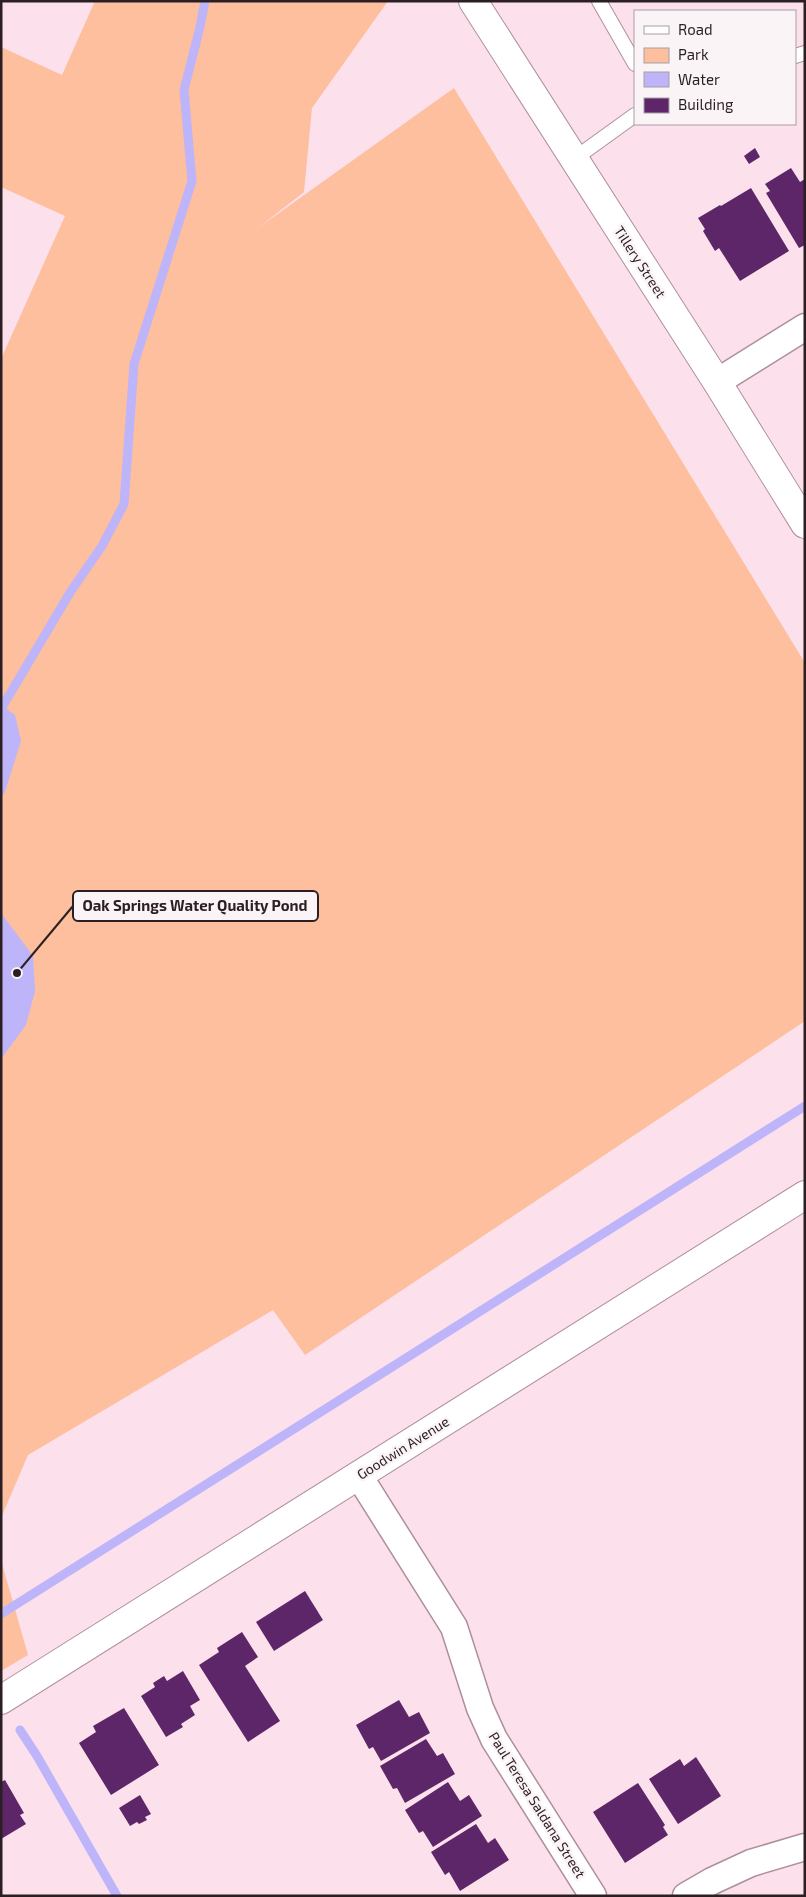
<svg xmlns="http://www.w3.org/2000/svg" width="806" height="1897" font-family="'Exo 2',sans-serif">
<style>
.green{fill:#fdbf9d}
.water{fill:#beb4f9}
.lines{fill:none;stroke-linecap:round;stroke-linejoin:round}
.stream{stroke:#beb4f9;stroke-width:9}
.building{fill:#5d2668}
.service-casing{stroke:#af8f9d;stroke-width:16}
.minor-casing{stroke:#af8f9d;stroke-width:29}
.tertiary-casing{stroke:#af8f9d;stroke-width:30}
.service{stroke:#fff;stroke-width:14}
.minor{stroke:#fff;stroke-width:26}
.tertiary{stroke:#fff;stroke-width:28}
.labels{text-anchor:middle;stroke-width:5;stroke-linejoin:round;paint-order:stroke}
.street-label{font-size:14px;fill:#2b1f24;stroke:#fbf4f7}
.leader{fill:none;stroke:#2b1f24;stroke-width:2}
.callout-dot{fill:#2b1f24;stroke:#fbf4f7;stroke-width:2}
.callout{fill:#fbf4f7;stroke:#2b1f24;stroke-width:2}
.callout-label{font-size:15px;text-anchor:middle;font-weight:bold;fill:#2b1f24}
</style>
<rect width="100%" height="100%" fill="#fce0ec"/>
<!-- green -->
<g class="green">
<polygon points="95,1 388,1 312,108 304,192 258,228 454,88 805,663 805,1021 305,1355 273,1310 28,1455 1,1518 1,359 65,216 1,187 1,47 62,75"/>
<polygon points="1,1560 28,1655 1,1671"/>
</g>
<!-- water -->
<g class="water">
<polygon points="1,705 15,715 21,741 5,792 1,797"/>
<polygon points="1,913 33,956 35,991 26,1025 1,1059"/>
</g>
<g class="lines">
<!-- stream -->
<g class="stream">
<polyline points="1,709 71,591 102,546 124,504 134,364 192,181 184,90 200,27 205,1"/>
<polyline points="1,1614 805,1106"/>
<polyline points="20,1730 37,1756 117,1896"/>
</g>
</g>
<!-- building -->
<g class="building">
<polygon points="755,148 760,157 749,164 744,156"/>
<polygon points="791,168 800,182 805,179 805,245 799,248 766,193 770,191 765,184"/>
<polygon points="751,188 789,251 740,281 719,248 715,251 703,231 705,229 698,218 720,205 721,206"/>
<polygon points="305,1591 323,1620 274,1651 256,1622"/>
<polygon points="242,1632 258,1657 245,1666 280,1721 248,1742 199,1665 219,1652 217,1648"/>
<polygon points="183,1671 200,1700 190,1706 195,1715 181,1724 183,1727 166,1737 141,1696 155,1687 153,1683 164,1676 167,1681"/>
<polygon points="399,1700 409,1717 419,1712 430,1733 381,1761 373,1747 369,1749 356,1725"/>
<polygon points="124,1708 159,1765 111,1795 79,1743 96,1732 93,1726"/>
<polygon points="426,1739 437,1756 443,1753 455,1774 405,1803 397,1788 393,1789 380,1766"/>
<polygon points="696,1757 721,1796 678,1824 649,1779 680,1759 684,1766"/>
<polygon points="5,1780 24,1813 20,1815 26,1824 1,1839 1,1782"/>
<polygon points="448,1782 460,1801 469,1795 482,1816 433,1847 423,1831 419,1833 405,1810"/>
<polygon points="638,1783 665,1825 663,1827 668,1835 625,1863 593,1812"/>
<polygon points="140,1795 151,1814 145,1817 147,1820 139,1824 137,1822 130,1826 119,1808"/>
<polygon points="476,1824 488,1843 495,1838 509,1860 460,1891 449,1872 445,1875 431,1852"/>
</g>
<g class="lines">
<!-- service casing -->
<g class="service-casing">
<g id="service">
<polyline points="599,1 635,64"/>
<polyline points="795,56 805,53"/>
<polyline points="574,159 635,115"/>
</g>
</g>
<!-- minor casing -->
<g class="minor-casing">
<g id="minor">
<polyline points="717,382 805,327"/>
<polyline points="359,1476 454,1627 480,1708 494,1739 593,1896"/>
<polyline points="686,1896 712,1881 751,1863 805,1847"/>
</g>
</g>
<!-- tertiary casing -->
<g class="tertiary-casing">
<g id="tertiary">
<polyline points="473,1 717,382 805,524"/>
<polyline points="1,1700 805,1195"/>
</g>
</g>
<!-- service -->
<use href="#service" class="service"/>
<!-- minor -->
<use href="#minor" class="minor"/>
<!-- tertiary -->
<use href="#tertiary" class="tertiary"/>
</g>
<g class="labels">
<!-- street labels -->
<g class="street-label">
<text transform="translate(640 262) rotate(57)" y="5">Tillery Street</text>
<text transform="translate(403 1448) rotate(-32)" y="5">Goodwin Avenue</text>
<text transform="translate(537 1805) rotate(58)" y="5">Paul Teresa Saldana Street</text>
</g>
</g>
<!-- callouts -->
<path class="leader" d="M17 973L73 906"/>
<circle class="callout-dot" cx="17" cy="973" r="5"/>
<rect class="callout" x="73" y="891" width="245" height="30" rx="5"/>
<g class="callout-label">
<text x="195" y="911">Oak Springs Water Quality Pond</text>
</g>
<!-- border -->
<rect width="806" height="1897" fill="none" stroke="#2b1f24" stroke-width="5"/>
<!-- legend -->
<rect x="634" y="10" width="162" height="115" fill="#fbf4f7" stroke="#a89fa3"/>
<rect x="644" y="26" width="25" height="8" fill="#ffffff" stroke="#a89fa3"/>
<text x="678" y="35" font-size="15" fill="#2b1f24">Road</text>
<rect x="644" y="48" width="25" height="15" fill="#fdbf9d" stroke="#a89fa3"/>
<text x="678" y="60" font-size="15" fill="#2b1f24">Park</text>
<rect x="644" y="72" width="25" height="15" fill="#beb4f9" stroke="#a89fa3"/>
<text x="678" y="85" font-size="15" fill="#2b1f24">Water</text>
<rect x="644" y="98" width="25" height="15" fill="#5d2668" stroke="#a89fa3"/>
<text x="678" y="110" font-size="15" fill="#2b1f24">Building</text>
</svg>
